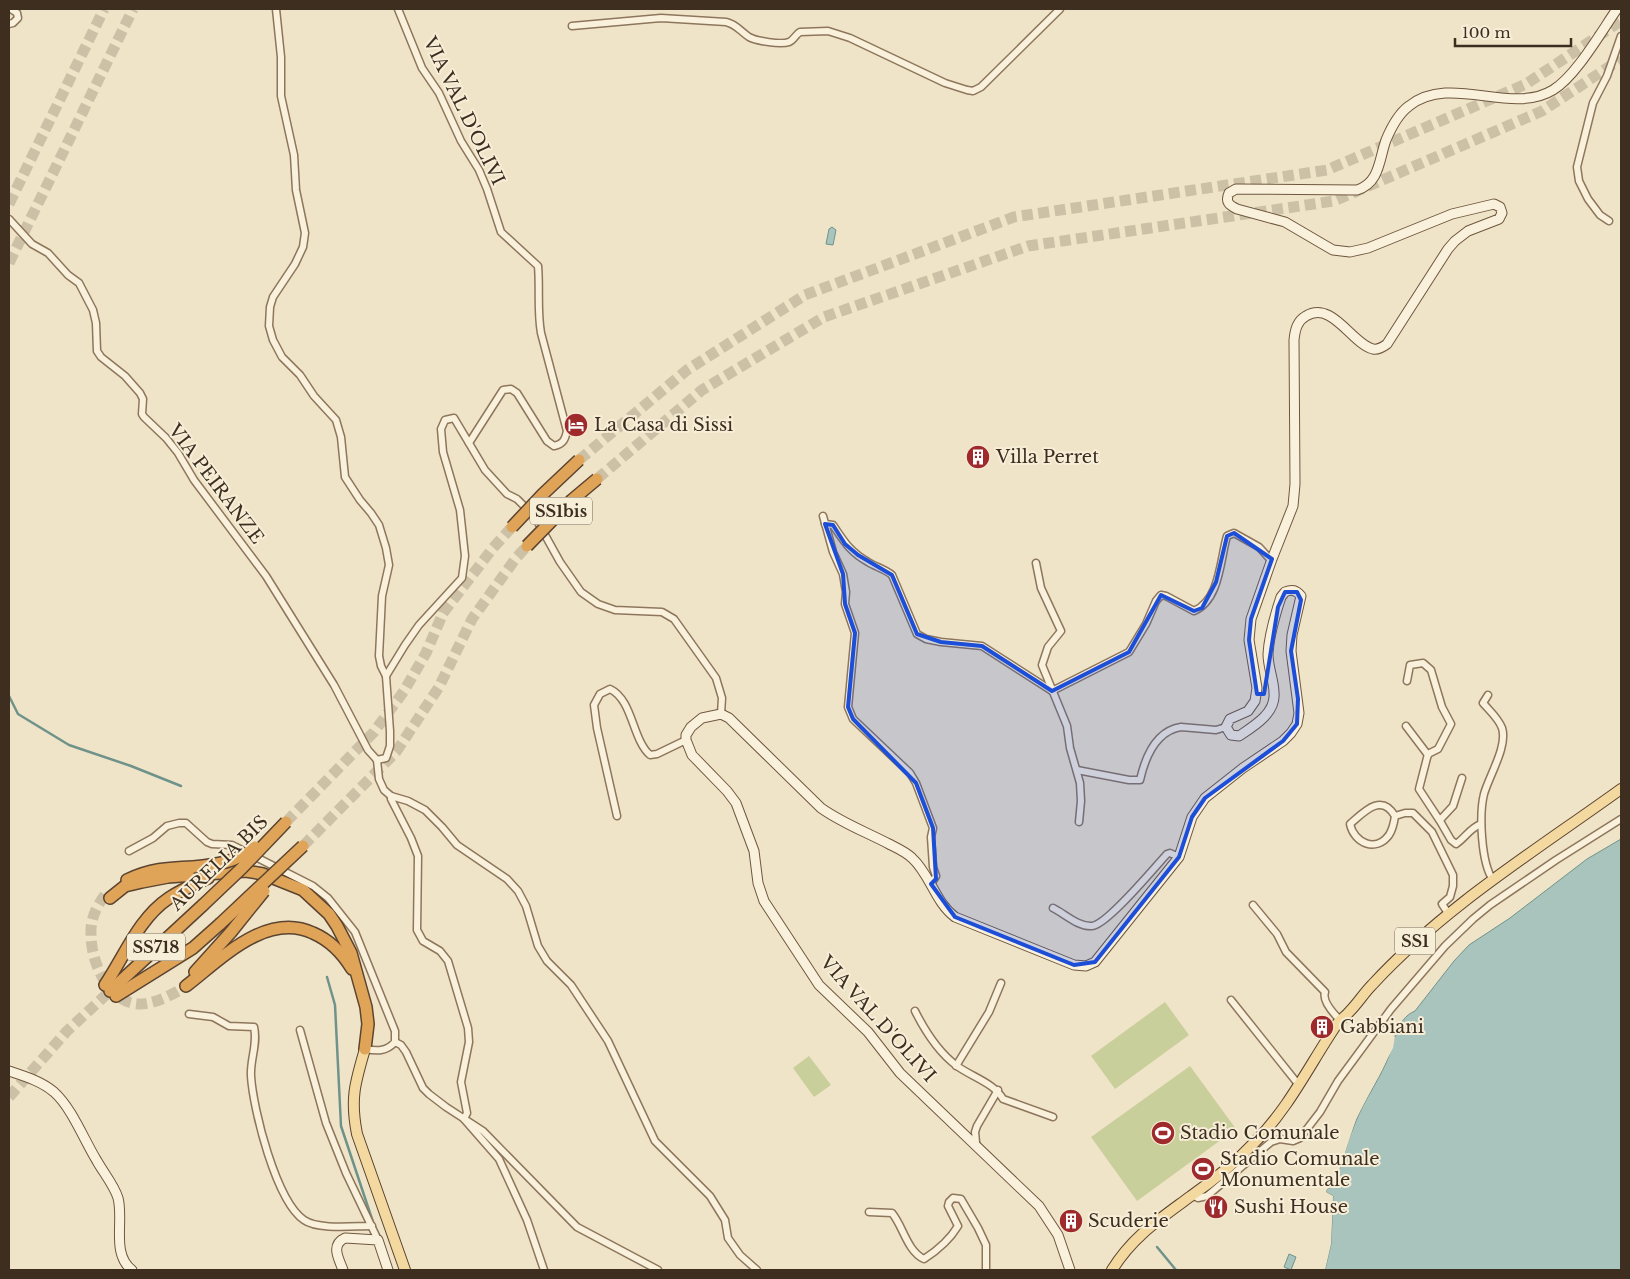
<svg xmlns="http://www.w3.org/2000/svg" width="1630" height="1279" font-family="'Libre Baskerville',serif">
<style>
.green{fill:#c9cf9b}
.water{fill:#a9c4bc;stroke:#6f938a}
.pier{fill:#f0e4c8}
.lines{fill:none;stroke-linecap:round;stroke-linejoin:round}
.stream{stroke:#6f938a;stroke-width:2.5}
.highway-tunnel{stroke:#ccc0a6;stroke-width:11;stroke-dasharray:11 5.5;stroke-linecap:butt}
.street-casing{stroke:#8d765c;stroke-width:9}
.secondary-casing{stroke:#6f573f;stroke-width:11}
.primary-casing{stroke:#5b4430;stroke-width:12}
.highway-casing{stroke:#5b4430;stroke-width:14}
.street{stroke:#faf1dc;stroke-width:6}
.secondary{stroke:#faf1dc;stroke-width:9}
.primary{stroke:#f3d9a0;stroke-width:10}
.highway{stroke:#e0a458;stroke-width:11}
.highway-bridge-casing{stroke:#5b4430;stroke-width:14;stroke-linecap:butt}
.highway-bridge{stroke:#e0a458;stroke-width:11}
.marked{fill:#1d4ed8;fill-opacity:0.2;stroke:#1d4ed8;stroke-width:4;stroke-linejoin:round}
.labels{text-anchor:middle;stroke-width:4;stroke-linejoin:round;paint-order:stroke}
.shield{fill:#f7eed8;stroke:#756857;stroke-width:1}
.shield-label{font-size:16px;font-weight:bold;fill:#3d2e20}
.street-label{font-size:18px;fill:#3d2e20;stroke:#f7eed8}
.poi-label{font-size:18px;fill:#3d2e20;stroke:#f7eed8;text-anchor:start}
</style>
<rect width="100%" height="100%" fill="#f0e4c8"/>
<!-- green -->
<g class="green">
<polygon points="1165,1002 1189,1035 1115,1089 1091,1056"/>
<polygon points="809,1056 831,1085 814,1097 793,1068"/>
<polygon points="1190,1066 1236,1129 1137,1201 1091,1137"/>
</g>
<!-- water -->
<g class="water">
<polygon points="832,227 836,230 833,245 826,244 829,229"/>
<path d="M1621,839V1270H1325L1331,1244L1333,1196L1326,1192L1327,1189L1334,1186C1341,1165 1347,1142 1356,1121C1364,1101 1377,1083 1386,1063C1394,1046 1395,1019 1415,1011L1454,961L1469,945L1510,918L1587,859Z"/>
<polygon points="1289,1254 1296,1257 1291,1270 1284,1267"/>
</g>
<!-- pier -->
<polygon class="pier" points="1392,1036 1395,1037 1393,1048 1356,1119 1334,1186 1327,1189 1326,1192 1333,1196 1331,1244 1325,1270 1323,1270 1328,1243 1330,1197 1324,1193 1325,1188 1331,1185 1354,1118 1384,1062 1390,1047"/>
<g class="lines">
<!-- stream -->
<g class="stream">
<polyline points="9,696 18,714 69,745 131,766 181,786"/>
<polyline points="327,977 335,1005 341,1126 373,1222"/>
<polyline points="1157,1247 1176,1270"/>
</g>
<!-- highway-tunnel -->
<g class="highway-tunnel">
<polyline points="9,204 104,9"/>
<polyline points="9,263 133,9"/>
<polyline points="579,460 687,370 805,295 1014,217 1327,170 1526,84 1621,21"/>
<polyline points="597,479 702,390 824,317 1028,246 1334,201 1542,111 1621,59"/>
<polyline points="286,822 374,732 404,691 426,653 443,613 493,548 512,527"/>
<polyline points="303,846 396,752 439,687 472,619 516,558 527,546"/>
<path d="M105,895C96,907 90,920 91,935C91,961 108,1004 140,1004C155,1004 174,994 186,986"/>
<polyline points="9,1097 67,1031 110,991"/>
</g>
<!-- street casing -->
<g class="street-casing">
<g id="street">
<polyline points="276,9 281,57 281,96 294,155 296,190 305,233 303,247 295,264 273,297 270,307 269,326 273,340 282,357 300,375 314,396 336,420 341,437 345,477 360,500 371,513 379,525 386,548 389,565 382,596 379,656 381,666 386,676"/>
<path d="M398,9L422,68L439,93L461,141L479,170L487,189L501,232L538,266C540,288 537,310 541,333L567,431C565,440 563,444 554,446L547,441L517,393L511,389L503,390L469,443"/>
<polyline points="9,24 13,23 18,18 17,13 11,9"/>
<path d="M572,26L661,18L726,22C736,24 740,31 749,37C756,41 781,45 789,42C794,40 796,34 800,32L828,31L850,38L945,83L967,90L973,91L981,87L1060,9"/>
<polyline points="9,219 32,244 48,253 68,275 79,283 93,310 96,323 97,351 101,357 125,376 140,393 143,399 142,414 144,417 166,438 178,453 194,480 266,576 334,685 368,750 377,760"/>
<polyline points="1609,221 1600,215 1588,199 1579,181 1577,167 1593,103 1607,76 1621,36"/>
<polyline points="823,516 833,552 843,574 846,592 845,604 855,633 848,707 853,719 910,773 916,783 933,828 931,837 933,867 936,876 931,884"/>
<path d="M825,524L833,525C844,541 849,551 868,562C876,567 885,569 892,575L917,634L926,639L941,642L982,646L1052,691"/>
<polyline points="1036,563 1041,588 1061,631 1048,647 1042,665 1067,726 1070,748 1080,783 1081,801 1079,822"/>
<path d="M1407,681L1410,665L1423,663L1431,670L1442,707L1451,724L1438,749L1428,754L1419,789L1440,821L1451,840L1456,844C1465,838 1470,828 1481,824"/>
<path d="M1052,691L1129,652L1146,624L1156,601L1161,595L1166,596L1194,611C1220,600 1220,560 1227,536L1234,533L1259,547L1269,558L1272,559"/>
<path d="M1488,695L1483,703C1489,710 1499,719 1502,728C1508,746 1489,776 1484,794C1479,814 1481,863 1493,880"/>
<polyline points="1406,726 1428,755"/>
<polyline points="377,760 386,758 390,746 390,731 386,676 405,645 419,625 462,578 465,556 460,510 443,452 441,429 445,420 454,418 485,470 507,494 517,499 535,517 560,562 581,592 598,604 615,610 662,612 674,619 716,678 722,698 721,714"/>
<polyline points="377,760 379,779 384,790 391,796 408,801 425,810 442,827 457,845 507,879 518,891 526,906 538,946 547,961 571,985 608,1041 655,1141 710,1196 725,1220 728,1238 740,1255 757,1270"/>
<path d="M1077,770L1129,780H1140C1145,758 1155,731 1181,727L1216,730L1226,727"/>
<polyline points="391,796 391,799 411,838 418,856 417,930 423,941 440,951 448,961 468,1028 469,1042 461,1082 467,1113 464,1119 499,1159 527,1220 544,1270"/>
<path d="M617,816L597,728L594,705L600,694L610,689C633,700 632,739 650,755L657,754L686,740"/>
<path d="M1395,816C1381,792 1363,813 1350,824C1354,843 1376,853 1389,835C1393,829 1394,823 1395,816L1405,813H1413L1432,832L1453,875V886L1450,897L1442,904L1448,913"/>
<polyline points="1440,820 1453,806 1462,778"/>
<path d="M129,851L153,838L167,826L179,823H186L207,842L212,844L232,845L313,886L328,898L355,932L395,1031V1042C386,1052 377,1051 365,1049"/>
<path d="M1253,905L1277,934L1286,952L1325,992C1322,1001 1334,1014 1340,1020"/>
<path d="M1053,908C1065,914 1078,927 1092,926C1107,925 1155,867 1167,854L1170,853L1179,857"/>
<polyline points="1231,1000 1298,1084"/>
<path d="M915,1011C925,1031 938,1052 957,1066C972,1077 994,1083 1003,1099L1053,1117"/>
<path d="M189,1014L213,1017L229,1026L254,1027C258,1044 250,1059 251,1076C253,1109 276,1201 304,1220C318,1230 354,1226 372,1226"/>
<polyline points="300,1030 326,1123 346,1173 378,1240"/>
<polyline points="395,1042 401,1045 406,1052 423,1088 429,1094 446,1107 483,1131 577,1227 658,1270"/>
<polyline points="956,1066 989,1012 1001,983"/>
<polyline points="974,1144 976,1142 975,1132 977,1126 998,1090"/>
<polyline points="1192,1195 1198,1198 1207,1196 1271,1142 1280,1139 1293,1141 1300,1138 1320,1112 1338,1081 1391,1009 1445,946 1473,919 1490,905 1556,860 1621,819"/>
<path d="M869,1212L892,1213C903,1226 907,1251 924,1259C938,1250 949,1241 958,1226L948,1206L949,1202L953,1198L961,1199L978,1228L986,1245V1270"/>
</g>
</g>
<!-- secondary casing -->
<g class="secondary-casing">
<g id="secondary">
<path d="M9,1071C24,1076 41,1081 54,1092C72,1108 84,1140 97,1161C103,1172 114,1185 118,1198C124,1221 111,1254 132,1270"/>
<path d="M343,1270C339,1259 330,1245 345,1238L378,1240L388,1270"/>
<path d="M1070,1270L1058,1235L1039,1206L900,1073L868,1032L819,985L764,901L758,883L754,851L736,803L727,791L692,755L686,740V735L691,727L702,718L721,714L729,718L821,808C842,823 866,832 889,844C897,848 906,852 912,858C930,874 935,902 955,917L1074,965L1086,966L1095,962L1179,857L1192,817L1205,798L1243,768L1283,741L1291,733L1297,724L1299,713L1291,651L1292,635L1301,596C1296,590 1292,589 1285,592L1281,597C1275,615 1269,635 1268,654C1268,668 1274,680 1274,693C1276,713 1254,726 1239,736L1231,735L1226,727L1230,719L1248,711L1255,701L1257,688L1249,640L1251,619L1272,559L1293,506L1295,484L1294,340C1295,330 1297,321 1306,316C1332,300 1352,344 1373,349C1378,350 1383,347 1387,344L1448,249L1455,241L1468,231L1499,219L1502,213L1500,207L1494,204L1452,214L1368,248L1350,252L1333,250L1326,246L1285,222L1237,209C1229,205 1225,202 1229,193L1236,189L1357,190C1380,183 1379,159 1386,140C1391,128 1398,114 1409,106C1451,73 1510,116 1553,90C1576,76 1601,32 1617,9"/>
</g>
</g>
<!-- primary casing -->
<g class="primary-casing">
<g id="primary">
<path d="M365,1049C355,1083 350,1099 357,1134L405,1270"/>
<path d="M1112,1270C1133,1236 1160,1219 1191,1196C1214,1180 1236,1162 1255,1142C1289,1108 1310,1064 1337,1024C1341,1019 1346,1016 1350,1011C1358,1003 1364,993 1372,985C1444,907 1535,851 1621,789"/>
</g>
</g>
<!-- highway casing -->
<g class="highway-casing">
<g id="highway">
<path d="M127,880C150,869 167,868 193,867"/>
<polyline points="110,898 125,886 142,882 168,877 246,871 263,874 303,890 329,914 337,926 351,953 366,1007 368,1024 365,1049"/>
<polyline points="195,972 231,932"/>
<path d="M105,985C125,955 139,918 169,898C181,890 195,884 208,878"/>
<path d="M186,986C220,960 266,911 313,933C329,940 343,954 352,969"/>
<polyline points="110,991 203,905"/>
<polyline points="116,996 193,948 220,924"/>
</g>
</g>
<!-- street -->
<use href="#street" class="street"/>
<!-- secondary -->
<use href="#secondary" class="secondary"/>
<!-- primary -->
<use href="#primary" class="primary"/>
<!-- highway -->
<use href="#highway" class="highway"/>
<!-- highway-bridge casing -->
<g class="highway-bridge-casing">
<g id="highway-bridge">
<polyline points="512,527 543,494 579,460"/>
<polyline points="527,546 572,500 597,479"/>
<path d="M193,867C215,865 238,862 255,847"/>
<polyline points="203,905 242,868 286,822"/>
<polyline points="220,924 303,846"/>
<polyline points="231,932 264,891"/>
</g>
</g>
<!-- highway-bridge -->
<use href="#highway-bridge" class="highway-bridge"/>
</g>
<!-- marked area -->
<path class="marked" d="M825,524L833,525L845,544L858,555L892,575L917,634L941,642L982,646L1052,691L1129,652L1161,595L1194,611L1202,608L1216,582L1227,536L1234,533L1272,559L1251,619L1249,640L1257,694H1264L1278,607L1285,592H1297L1301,600L1291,651L1298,699L1297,724L1283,741L1205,798L1192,817L1179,857L1095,962L1074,965L955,917L931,884L936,879L933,828L916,783L853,719L848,707L855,633L845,604L843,574Z"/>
<!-- icons -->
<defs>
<g id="hotel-disc" transform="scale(1.25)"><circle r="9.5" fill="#9e2a2b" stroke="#f7eed8"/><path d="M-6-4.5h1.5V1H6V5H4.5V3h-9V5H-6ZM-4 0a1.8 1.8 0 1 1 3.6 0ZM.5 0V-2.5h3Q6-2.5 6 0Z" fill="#fff"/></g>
<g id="building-disc" transform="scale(1.25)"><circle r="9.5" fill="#9e2a2b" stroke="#f7eed8"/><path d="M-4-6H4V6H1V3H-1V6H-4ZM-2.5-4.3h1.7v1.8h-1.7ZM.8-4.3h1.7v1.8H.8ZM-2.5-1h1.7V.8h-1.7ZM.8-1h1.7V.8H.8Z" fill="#fff"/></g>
<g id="stadium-disc" transform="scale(1.25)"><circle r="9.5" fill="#9e2a2b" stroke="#f7eed8"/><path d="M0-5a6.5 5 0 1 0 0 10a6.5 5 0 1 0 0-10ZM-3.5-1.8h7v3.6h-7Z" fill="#fff"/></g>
<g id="restaurant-disc" transform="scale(1.25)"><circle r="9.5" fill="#9e2a2b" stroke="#f7eed8"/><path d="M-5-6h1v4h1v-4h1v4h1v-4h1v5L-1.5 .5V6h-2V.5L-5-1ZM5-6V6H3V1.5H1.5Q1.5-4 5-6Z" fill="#fff"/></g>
</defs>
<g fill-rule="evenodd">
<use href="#hotel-disc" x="576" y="425"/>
<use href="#building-disc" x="978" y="457"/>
<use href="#building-disc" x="1322" y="1027"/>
<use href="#stadium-disc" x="1163" y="1133"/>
<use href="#stadium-disc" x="1203" y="1169"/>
<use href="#restaurant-disc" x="1216" y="1207"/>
<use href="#building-disc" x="1071" y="1221"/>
</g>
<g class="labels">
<!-- shield labels -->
<g class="shield">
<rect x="530" y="497.5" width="62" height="27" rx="4"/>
<rect x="1395" y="927.5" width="40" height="27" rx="4"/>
<rect x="127" y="933.5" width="58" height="27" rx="4"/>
</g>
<g class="shield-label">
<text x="561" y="517">SS1bis</text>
<text x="1415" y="947">SS1</text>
<text x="156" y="953">SS718</text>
</g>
<!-- street labels -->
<g class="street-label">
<text transform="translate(464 111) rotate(64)" y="6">VIA VAL D'OLIVI</text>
<text transform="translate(216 484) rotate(53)" y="6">VIA PEIRANZE</text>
<text transform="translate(219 863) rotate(-44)" y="6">AURELIA BIS</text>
<text transform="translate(878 1019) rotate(48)" y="6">VIA VAL D'OLIVI</text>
</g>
<!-- poi labels -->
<g class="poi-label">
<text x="594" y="431">La Casa di Sissi</text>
<text x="996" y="463">Villa Perret</text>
<text x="1340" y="1033">Gabbiani</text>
<text x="1180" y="1139">Stadio Comunale</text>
<text x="1220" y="1165">Stadio Comunale<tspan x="1220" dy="21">Monumentale</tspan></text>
<text x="1234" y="1213">Sushi House</text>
<text x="1088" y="1227">Scuderie</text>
</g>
</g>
<!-- border -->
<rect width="1630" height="1279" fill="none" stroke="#3d2e20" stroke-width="20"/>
<!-- scale -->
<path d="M1455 38v8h116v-8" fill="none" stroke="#3d2e20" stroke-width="2.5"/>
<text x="1462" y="38" font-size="15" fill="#3d2e20" stroke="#f7eed8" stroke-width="4" paint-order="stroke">100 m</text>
</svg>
